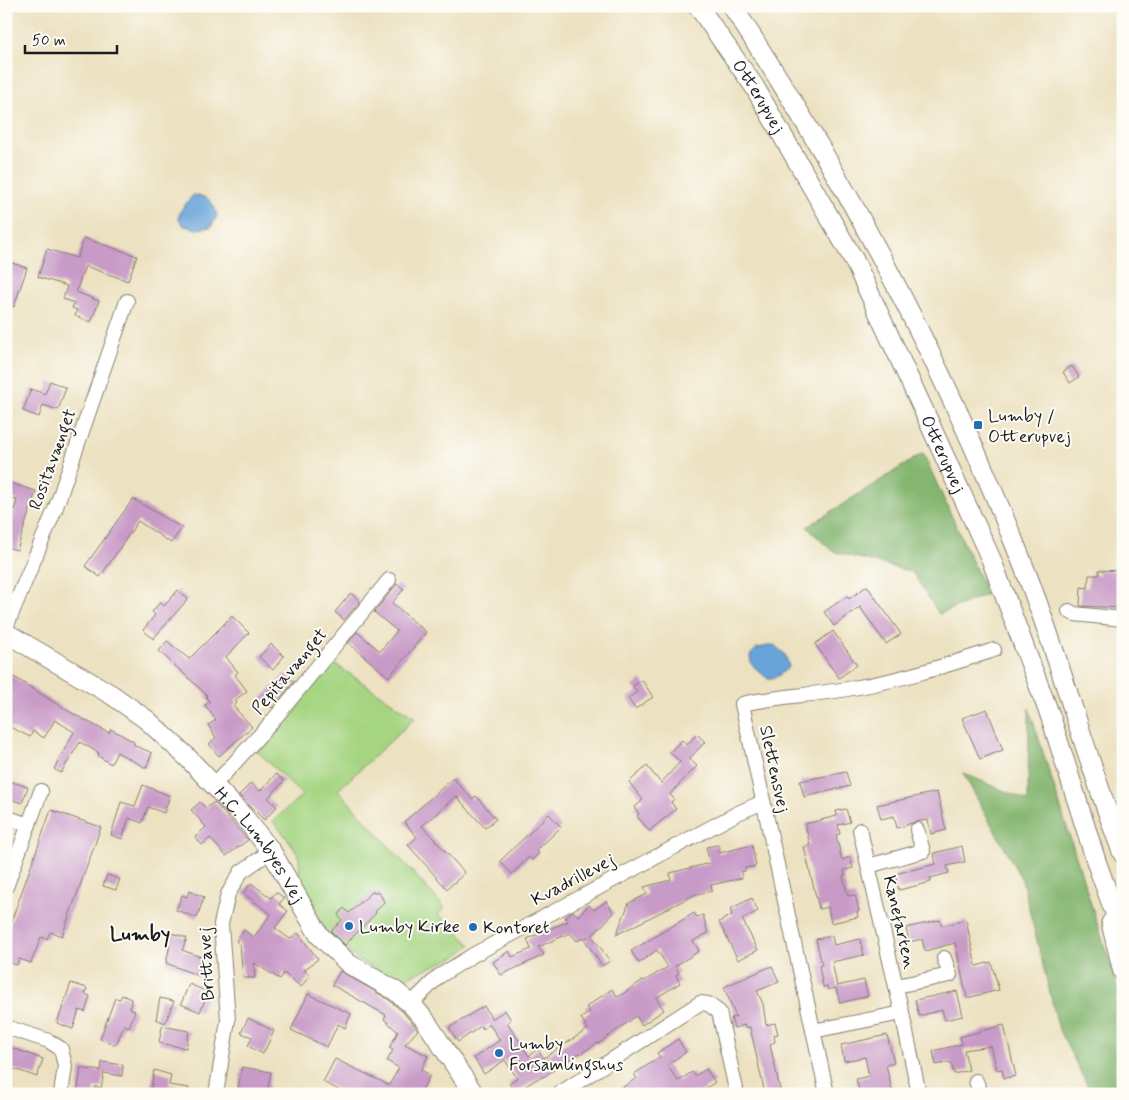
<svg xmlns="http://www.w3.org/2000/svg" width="1129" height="1100" font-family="Mynerve,sans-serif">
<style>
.green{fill:#a6d582;stroke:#61784f}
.forest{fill:#84b670;stroke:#506946}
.water{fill:#67a4d9;stroke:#42607a}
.building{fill:#c89ac7}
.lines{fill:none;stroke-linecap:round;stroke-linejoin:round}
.street-casing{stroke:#847e6e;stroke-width:16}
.secondary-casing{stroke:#847e6e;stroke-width:21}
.street{stroke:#fff;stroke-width:14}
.secondary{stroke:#fff;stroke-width:19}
.poi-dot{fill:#1f6fb2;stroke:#fdfcf7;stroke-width:2}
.labels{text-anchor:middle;stroke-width:4;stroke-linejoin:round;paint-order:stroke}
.street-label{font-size:18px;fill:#1c1c1c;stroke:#fdfcf7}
.poi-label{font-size:18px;fill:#1c1c1c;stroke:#fdfcf7;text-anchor:start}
.quarter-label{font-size:20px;font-weight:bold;fill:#1c1c1c;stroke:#fdfcf7}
</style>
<rect width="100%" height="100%" fill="#fdfcf7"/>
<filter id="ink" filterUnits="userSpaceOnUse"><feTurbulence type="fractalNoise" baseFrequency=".02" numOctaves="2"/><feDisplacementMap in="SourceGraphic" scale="10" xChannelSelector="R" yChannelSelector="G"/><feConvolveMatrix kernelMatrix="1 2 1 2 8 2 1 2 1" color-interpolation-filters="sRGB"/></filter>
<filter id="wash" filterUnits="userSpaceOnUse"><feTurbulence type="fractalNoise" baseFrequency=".0096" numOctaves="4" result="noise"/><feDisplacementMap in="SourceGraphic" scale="20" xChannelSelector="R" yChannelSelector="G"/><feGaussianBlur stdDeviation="1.12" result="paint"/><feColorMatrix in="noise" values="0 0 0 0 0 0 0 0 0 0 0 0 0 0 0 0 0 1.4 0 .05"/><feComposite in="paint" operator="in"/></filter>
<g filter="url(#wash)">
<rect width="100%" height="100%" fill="#ece1c0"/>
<!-- green -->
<path class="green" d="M332,662L415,718L338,790L445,908L438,914L471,945L457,956L398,981C351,958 324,943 302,893C296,880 302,866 298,855C295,846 279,829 273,821L302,795L256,750Z"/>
<!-- forest -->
<g class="forest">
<polygon points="923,453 987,594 939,614 912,572 832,551 807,527"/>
<polygon points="1029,708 1123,1005 1123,1094 1092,1094 1059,1030 1022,880 963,773 1028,801"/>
</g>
<!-- water -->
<g class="water">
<path d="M193,195C209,196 213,201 217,216L211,227L197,229L184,226L178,218L181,210Z"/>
<polygon points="774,645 785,654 789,667 778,676 768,679 751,664 750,655 757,648"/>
</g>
<g id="blocks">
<!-- building -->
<g class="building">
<polygon points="84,238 137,256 128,281 85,266 76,292 99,301 91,322 75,316 77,310 72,308 74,303 63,299 67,286 38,277 47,249 77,258"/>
<polygon points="6,261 27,268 14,307 6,304"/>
<polygon points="1072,366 1079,377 1070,383 1063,372"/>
<polygon points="50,381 66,388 58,410 43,405 39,417 23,411 31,389 45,394"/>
<polygon points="6,482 36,491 17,550 6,547 6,537 17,500 6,497"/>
<polygon points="133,499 182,528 171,543 138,521 100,577 85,566"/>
<polygon points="1099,570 1123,571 1122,608 1080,606 1081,587 1088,588 1089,575 1099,575"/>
<polygon points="397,584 404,589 392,603 426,632 389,677 348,643 357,632 380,651 397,631 374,612"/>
<polygon points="867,586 901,634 886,644 860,607 834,626 824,612 847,596 849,599"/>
<polygon points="178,590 188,599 153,639 143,630 155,615 152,612 160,602 164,606"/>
<polygon points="351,593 360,601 344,620 335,612"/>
<polygon points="232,616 249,633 226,657 238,672 235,675 247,691 235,700 237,703 233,706 252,727 219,756 209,744 216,738 208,725 216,720 205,705 210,702 206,697 207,695 159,651 167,641 189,659"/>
<polygon points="833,631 857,665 839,678 815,644"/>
<polygon points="271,644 284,656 273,670 259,657"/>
<polygon points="6,672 70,712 109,733 111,729 134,742 134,745 152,753 146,768 117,752 111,764 98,756 99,753 80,742 61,773 54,769 74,732 55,720 44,738 33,731 30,737 6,725"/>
<polygon points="285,674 294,682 272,708 262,698"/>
<polygon points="642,680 653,697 635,709 628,698 637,692 633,686"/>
<polygon points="987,709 1003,750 980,759 962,718"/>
<polygon points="697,734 705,742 689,759 697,766 670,794 674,799 671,802 676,809 649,831 637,816 639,814 634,808 643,800 629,782 647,766 661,783 680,762 670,752 682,740 687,745"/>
<polygon points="846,772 850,786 804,797 800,781"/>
<polygon points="276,774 284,781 268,798 277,807 264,820 239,795 251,783 260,791"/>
<polygon points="453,778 472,799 476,796 496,819 485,828 456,796 422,826 465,873 447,889 408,845 417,837 404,822"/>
<polygon points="6,780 28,787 22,803 6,798"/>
<polygon points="143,785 170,796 164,813 148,807 142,823 129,818 122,839 111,835 121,802 135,806"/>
<polygon points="937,792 946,830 931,834 928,820 915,822 897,828 894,816 881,819 877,805"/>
<polygon points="200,802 206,808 214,802 248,840 226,856 210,838 202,845 195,837 206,827 191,810"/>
<polygon points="846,809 850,822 838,825 840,834 836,835 842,860 850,857 853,868 844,870 845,875 843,876 848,896 855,895 859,911 857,912 858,917 831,923 828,907 819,909 804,847 810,845 805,824 837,816 836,811"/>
<polygon points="51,810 101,827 62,936 50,932 47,939 41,937 31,963 19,959 17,965 6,962 6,936"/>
<polygon points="549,814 561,827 536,851 539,853 532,860 529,857 512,874 500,861"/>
<polygon points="718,845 719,853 752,845 756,866 745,868 745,871 741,872 742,878 711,885 712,891 694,895 616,935 629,903 647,894 644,887 671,880 670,873 710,863 706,847"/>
<polygon points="962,846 965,862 947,866 949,873 930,878 931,882 899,890 895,874 936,864 934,853"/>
<polygon points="107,875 120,879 116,890 103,886"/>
<polygon points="251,883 271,898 276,892 284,898 279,904 288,911 275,928 290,939 298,933 318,959 304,970 310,975 301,987 284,973 280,979 254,963 255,978 243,978 240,944 236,941 244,930 254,937 271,914 243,893"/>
<polygon points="189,891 204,897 197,918 176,910 182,895 187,897"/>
<polygon points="372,892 379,892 384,902 375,912 376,913 345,945 331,931 342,920 338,915 344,908 349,913"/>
<polygon points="752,898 758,911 742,919 758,950 738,960 719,922 732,915 730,909"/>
<polygon points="606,901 614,913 592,936 610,961 602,966 585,940 588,936 577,941 570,933 538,947 544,955 501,975 493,962 509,951 512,957 531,949 527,939 568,921 565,918 573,911 578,916 589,905 594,910"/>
<polygon points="694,913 697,917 703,915 708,933 693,941 699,951 675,966 679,973 676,975 680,983 656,998 664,1010 642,1025 636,1016 598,1044 597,1043 580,1054 579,1053 545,1076 535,1080 515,1093 509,1083 517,1078 505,1060 484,1074 474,1058 500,1040 489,1024 483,1029 481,1026 458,1042 449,1028 484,1006 492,1019 505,1010 511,1020 507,1022 529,1056 537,1049 544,1058 588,1029 581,1018 590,1012 586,1007 612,989 618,997 643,980 644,981 668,967 657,950 639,963 631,951"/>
<polygon points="940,920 942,926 966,920 976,966 991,962 999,990 967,998 955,943 925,951 922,939 909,942 906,928"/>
<polygon points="172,933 187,938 182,950 201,957 198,963 203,964 199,976 166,963 170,945 168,944"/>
<polygon points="832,936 834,945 860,939 864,955 832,962 837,986 864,980 868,996 840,1003 836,988 828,990 827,986 823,987 819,966 822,965 816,939"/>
<polygon points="772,966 779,982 757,991 763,1004 766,1025 775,1023 778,1034 774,1035 775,1042 770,1044 781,1094 765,1094 750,1027 745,1028 745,1025 734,1028 731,1018 736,1017 724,987"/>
<polygon points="340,971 388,999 403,1012 418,1030 405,1044 428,1056 421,1070 430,1075 420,1094 347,1094 323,1082 335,1059 389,1085 399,1068 387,1061 393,1050 389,1048 398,1032 384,1019 386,1015 332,985"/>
<polygon points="71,983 87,988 85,994 90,996 85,1012 79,1010 73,1029 57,1023"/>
<polygon points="189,984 208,992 200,1012 181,1004"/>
<polygon points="957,991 963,1016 945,1020 942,1010 919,1016 915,1000"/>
<polygon points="308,994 351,1014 345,1028 338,1024 327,1047 291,1030"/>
<polygon points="122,995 131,999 130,1009 135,1011 129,1027 124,1025 116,1045 100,1039 115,998 120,999"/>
<polygon points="160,998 174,1001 165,1023 156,1019"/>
<polygon points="248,1018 274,1031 263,1054 248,1046 252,1037 241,1033"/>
<polygon points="1004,1025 1016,1076 1004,1078 1002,1069 997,1070 991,1046 964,1050 969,1070 954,1074 951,1062 936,1065 933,1051 962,1044 960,1037"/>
<polygon points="162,1026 189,1031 186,1048 159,1043"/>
<polygon points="887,1035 894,1063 886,1065 893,1094 860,1094 856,1079 869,1076 865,1057 844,1061 841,1045"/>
<polygon points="678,1039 686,1052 667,1065 678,1081 692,1072 695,1076 706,1069 715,1082 698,1094 612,1094 637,1078 634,1074 660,1057 657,1053"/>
<polygon points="6,1046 43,1059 37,1077 6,1066"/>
<polygon points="102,1062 123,1065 122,1076 104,1073 101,1088 95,1087 94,1094 77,1094 81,1068 101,1071"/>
<polygon points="242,1067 271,1072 267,1094 237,1094"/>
<polygon points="154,1070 171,1075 169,1085 189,1088 188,1094 150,1094"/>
</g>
</g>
</g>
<g filter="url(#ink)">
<use href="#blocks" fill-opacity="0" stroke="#847e6e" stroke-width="1"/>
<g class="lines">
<!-- street casing -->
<g class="street-casing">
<g id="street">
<polyline points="1069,611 1074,614 1123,619"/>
<polyline points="6,627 56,507 127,301"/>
<polyline points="215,784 270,724 389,580"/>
<polyline points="6,817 29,825"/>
<polyline points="868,866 923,851 917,830"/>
<polyline points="6,887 41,791"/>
<polyline points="896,986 950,975 944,958"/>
<polyline points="411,1004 438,977 473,955 738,813 763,802"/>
<polyline points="902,1013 919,1094"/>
<polyline points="6,1027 49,1041 61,1049 65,1066 61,1094"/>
<polyline points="813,1031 902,1013 860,830"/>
<polyline points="976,1081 981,1094"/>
<polyline points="216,1094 228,1020 221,924 228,894 241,872 271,851"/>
<polyline points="559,1094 700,1003 708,1004 719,1012 737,1094"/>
<path d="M827,1094L742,704C779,696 816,695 853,688C901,680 947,665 994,650"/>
</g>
</g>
<!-- secondary casing -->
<g class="secondary-casing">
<g id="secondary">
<path id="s1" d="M698,6L754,86L854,260L923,409L991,559L1051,718L1097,864L1123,935"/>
<path d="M732,6C845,177 940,358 1016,547C1057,647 1084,753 1123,854"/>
<path id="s2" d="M6,633L112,695L147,720L186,756L244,817L271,851L319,935L349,964L394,990L411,1004L425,1020L474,1094"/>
<polyline points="1111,923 1123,972"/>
</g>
</g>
<!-- street -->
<use href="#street" class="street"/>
<!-- secondary -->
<use href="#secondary" class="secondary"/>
</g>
</g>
<!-- markers -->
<g class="poi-dot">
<rect x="973" y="420" width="10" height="10" rx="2.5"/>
<circle cx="349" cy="926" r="5"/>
<circle cx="473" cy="927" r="5"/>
<circle cx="499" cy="1053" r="5"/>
</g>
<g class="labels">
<!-- street labels -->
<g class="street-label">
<text dy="6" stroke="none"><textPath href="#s1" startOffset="109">Otterupvej</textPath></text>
<text dy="6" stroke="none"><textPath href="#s1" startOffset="512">Otterupvej</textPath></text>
<text transform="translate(52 459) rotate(-70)" y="6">Rositavænget</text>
<text transform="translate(289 671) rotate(-50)" y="6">Pepitavænget</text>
<text transform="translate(775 769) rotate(78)" y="6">Slettensvej</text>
<text dy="6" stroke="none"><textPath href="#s2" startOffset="335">H.C. Lumbyes Vej</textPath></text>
<text transform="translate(573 879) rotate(-28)" y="6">Kvadrillevej</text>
<text transform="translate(900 922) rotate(77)" y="6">Kanefarten</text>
<text transform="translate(206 964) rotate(-93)" y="6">Brittavej</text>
</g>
<!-- poi labels -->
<g class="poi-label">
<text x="988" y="421">Lumby /<tspan x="988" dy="21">Otterupvej</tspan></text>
<text x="359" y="932">Lumby Kirke</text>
<text x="483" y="933">Kontoret</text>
<text x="509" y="1049">Lumby<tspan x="509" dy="21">Forsamlingshus</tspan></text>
</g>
<!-- quarter labels -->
<g class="quarter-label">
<text x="140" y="940">Lumby</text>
</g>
</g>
<!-- margin -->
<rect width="1129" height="1100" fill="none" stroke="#fdfcf7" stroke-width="25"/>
<!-- scale -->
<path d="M25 45v8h92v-8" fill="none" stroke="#1c1c1c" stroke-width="2.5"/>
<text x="32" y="45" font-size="15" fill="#1c1c1c" stroke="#fdfcf7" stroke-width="4" paint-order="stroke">50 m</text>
</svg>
